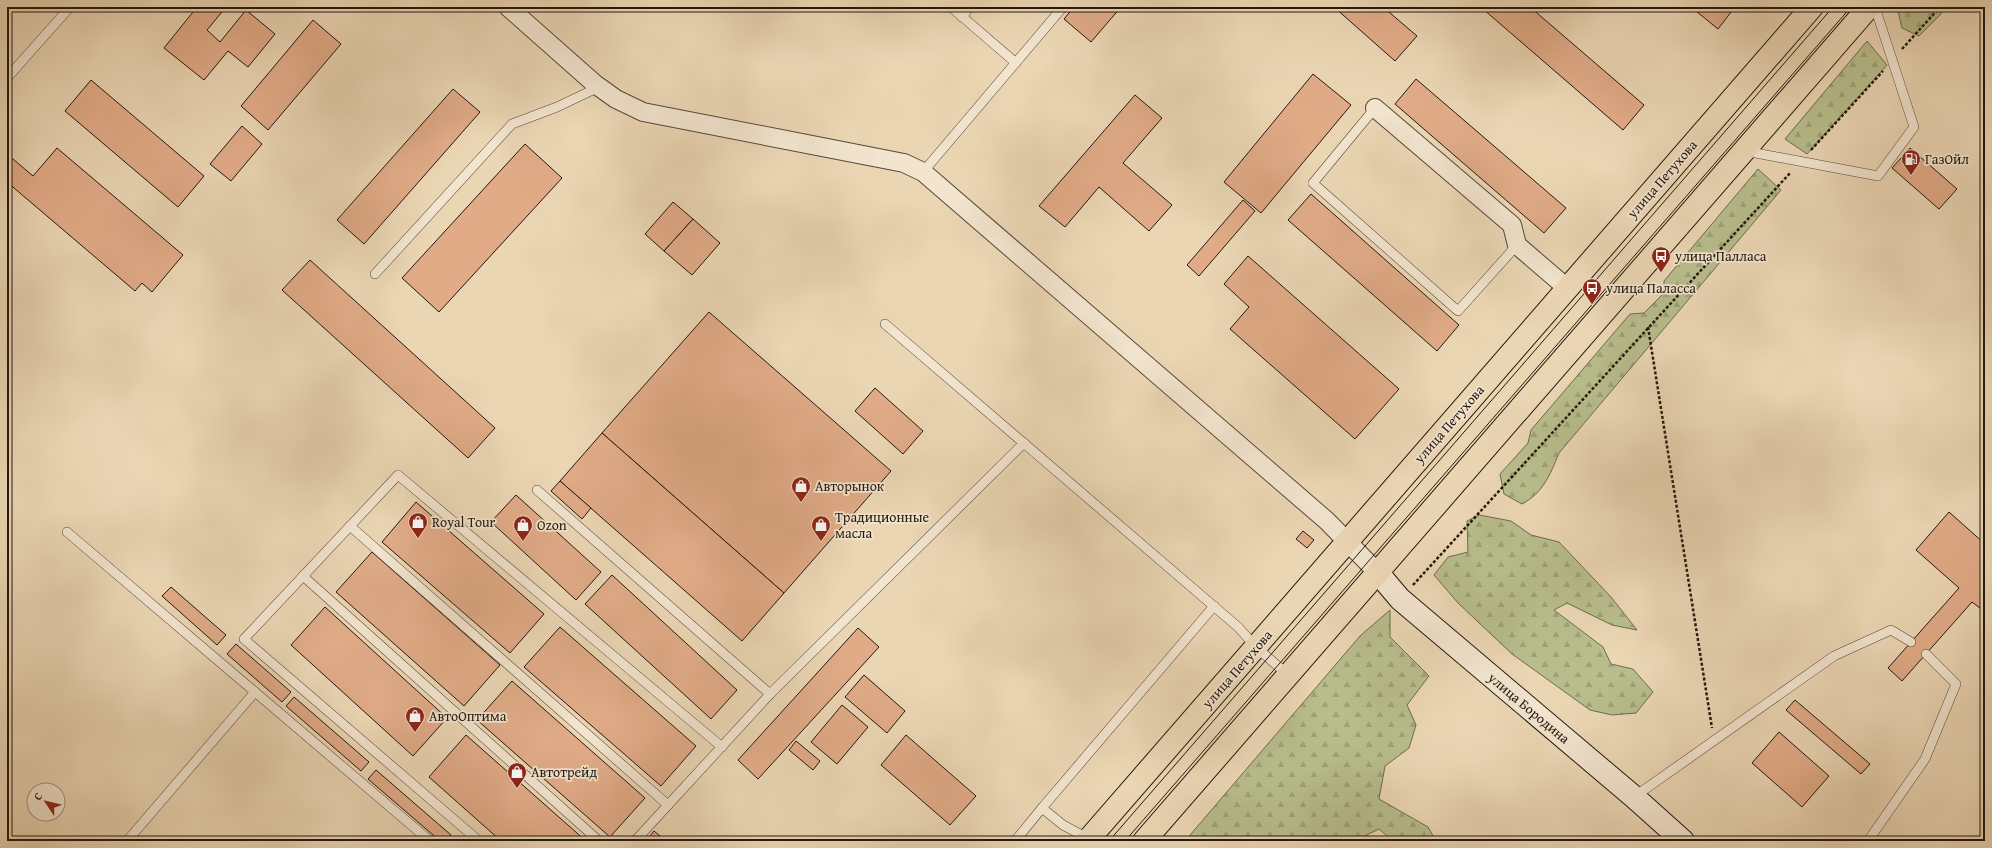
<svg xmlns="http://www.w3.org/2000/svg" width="1992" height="848" font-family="'Gentium Book Plus',serif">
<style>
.forest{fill:url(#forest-firs);stroke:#6e6a4d}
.building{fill:#e1ab88;stroke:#23180e}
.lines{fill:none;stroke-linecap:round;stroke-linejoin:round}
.lane-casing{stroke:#554838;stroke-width:10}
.street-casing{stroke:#554838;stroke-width:20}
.secondary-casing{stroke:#23180e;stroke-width:24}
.highway-casing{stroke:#23180e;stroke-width:24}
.path{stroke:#23180e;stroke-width:2.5;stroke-dasharray:3 2;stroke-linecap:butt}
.lane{stroke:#f2e4ce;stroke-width:9}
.street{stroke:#f2e4ce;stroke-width:18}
.secondary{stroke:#f2e4ce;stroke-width:22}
.highway{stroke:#ebd6b4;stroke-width:22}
.tram{stroke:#23180e;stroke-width:1}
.labels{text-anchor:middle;stroke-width:3.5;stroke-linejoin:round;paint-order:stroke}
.poi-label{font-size:14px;fill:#23180e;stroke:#f2e4ce;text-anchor:start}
.street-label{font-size:14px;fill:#23180e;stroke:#f2e4ce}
</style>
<defs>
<pattern id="forest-firs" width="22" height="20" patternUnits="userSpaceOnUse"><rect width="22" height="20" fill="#b8bd8c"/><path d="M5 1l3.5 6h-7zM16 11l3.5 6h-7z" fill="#9ea278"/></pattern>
</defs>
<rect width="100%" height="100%" fill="#ebd6b4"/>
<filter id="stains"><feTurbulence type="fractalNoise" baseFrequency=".005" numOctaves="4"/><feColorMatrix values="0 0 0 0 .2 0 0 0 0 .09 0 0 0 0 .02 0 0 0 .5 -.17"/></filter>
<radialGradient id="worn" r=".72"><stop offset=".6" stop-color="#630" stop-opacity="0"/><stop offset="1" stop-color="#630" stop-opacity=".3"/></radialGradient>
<!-- forest -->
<g class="forest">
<polygon points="1901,7 1945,7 1940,15 1919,36 1902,28 1898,11"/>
<polygon points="1867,41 1887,65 1807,154 1785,139"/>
<path d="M1758,169L1781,190L1559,453C1550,475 1543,493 1522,504L1504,494L1500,474L1528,443L1531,430L1630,314L1644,313L1664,293V281Z"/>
<polygon points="1479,515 1511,521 1531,535 1559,542 1611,597 1637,630 1612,625 1567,603 1554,610 1603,647 1611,664 1633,669 1653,692 1636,713 1612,715 1590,710 1512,654 1458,603 1434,575 1448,557 1468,552 1467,521"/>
<polygon points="1390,610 1390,637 1429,676 1407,705 1416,725 1409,748 1385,766 1379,799 1428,827 1436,841 1393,841 1379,829 1354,841 1185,841 1360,636"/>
</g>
<!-- building -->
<g class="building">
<polygon points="197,7 226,7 207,30 220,42 246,10 275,34 248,67 228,51 204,80 164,48"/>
<polygon points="1074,7 1121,7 1091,42 1064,19"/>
<polygon points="1334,7 1383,7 1417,36 1395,61"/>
<polygon points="1485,7 1530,7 1644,105 1623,130 1483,9"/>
<polygon points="1691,7 1735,7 1718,29"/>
<polygon points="313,20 341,44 268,130 241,106"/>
<polygon points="1313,74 1351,105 1261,213 1224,182"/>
<polygon points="1416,79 1566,208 1544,233 1395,104"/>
<polygon points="91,80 204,176 178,207 65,111"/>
<polygon points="453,89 480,112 364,244 337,220"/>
<polygon points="1135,95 1162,118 1123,163 1172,205 1149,231 1099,187 1065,227 1039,206"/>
<polygon points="242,126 262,144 231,181 210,164"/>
<polygon points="525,144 562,178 439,312 402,278"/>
<polygon points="57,148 183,255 152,292 142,283 135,291 7,182 7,154 33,176"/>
<polygon points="1910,148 1957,189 1939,209 1892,168"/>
<polygon points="1311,194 1459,325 1437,351 1288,220"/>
<polygon points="1243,200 1255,211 1199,276 1187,265"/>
<polygon points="673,202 693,219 664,251 645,234"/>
<polygon points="693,219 720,243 692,275 664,251"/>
<polygon points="1248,256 1399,389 1355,439 1230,329 1249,307 1224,284"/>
<polygon points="310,260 495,428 468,458 282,290"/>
<polygon points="709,312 891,471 784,593 602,433"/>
<polygon points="875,388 923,431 903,454 855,411"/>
<polygon points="602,433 784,593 742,641 560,481"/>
<polygon points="560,481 591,508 582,519 551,491"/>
<polygon points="516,495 601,572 576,600 491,522"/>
<polygon points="416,502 544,614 510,653 382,542"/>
<polygon points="1949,512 1985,544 1985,612 1972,602 1902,681 1888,668 1959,588 1916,550"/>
<polygon points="1303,531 1314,540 1307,548 1296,539"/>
<polygon points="372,552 500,665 464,706 336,592"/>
<polygon points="612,575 737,690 711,719 585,604"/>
<polygon points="171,587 226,635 217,645 162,596"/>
<polygon points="325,607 447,718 413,756 291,645"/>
<polygon points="560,627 696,746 661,786 524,667"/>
<polygon points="858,628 879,647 758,779 738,760"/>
<polygon points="236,644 291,692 282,702 227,654"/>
<polygon points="864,675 905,711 887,733 845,697"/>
<polygon points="512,681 645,798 610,837 477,720"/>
<polygon points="294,697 369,762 361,771 286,706"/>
<polygon points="1795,700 1870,764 1861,774 1786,710"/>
<polygon points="842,705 868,727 837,764 811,742"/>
<polygon points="1779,732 1829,776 1802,807 1752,763"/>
<polygon points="466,735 586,841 501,841 429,777"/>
<polygon points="906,735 976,796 950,825 881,765"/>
<polygon points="796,741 820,761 813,770 789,750"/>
<polygon points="376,770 451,835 445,841 440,841 368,779"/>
<polygon points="654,831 666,841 646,841"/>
</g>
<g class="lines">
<!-- lane casing -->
<g class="lane-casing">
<g id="lane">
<polyline points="951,7 1016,63"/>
<polyline points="962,17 970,7"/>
<polyline points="7,78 70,7"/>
<polyline points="1375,108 1313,183 1458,311 1517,245"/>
<polyline points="1745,151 1878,176 1914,127 1875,7"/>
<polyline points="923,172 1063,7"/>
<polyline points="375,274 512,124 557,107 599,87"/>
<polyline points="885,324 1238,627 1256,647 1288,675"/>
<polyline points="537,490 770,694"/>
<polyline points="350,526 668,805"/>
<polyline points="67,532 430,841"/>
<polyline points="303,576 599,841"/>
<polyline points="1634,797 1834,656 1891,630 1911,642"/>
<polyline points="1042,808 1214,606"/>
<polyline points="127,841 255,692"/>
<polyline points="479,841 244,639 398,475 722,747"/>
<polyline points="635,841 770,694 1024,443"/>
<polyline points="1015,841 1042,808 1063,825 1089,839"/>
<polyline points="1868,841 1925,759 1956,684 1926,654"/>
</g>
</g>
<!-- street casing -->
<g class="street-casing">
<g id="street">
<polyline points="508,7 595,84 616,99 643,112 904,163 923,172 1327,521 1378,573"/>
<polyline points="1375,108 1512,225 1517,245 1567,288"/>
</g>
</g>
<!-- secondary casing -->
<g class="secondary-casing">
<polyline id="secondary" points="1378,573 1400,599 1634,797 1683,841"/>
</g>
<!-- highway casing -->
<g class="highway-casing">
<g id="highway">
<polyline points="1087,841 1812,7"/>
<polyline points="1144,841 1869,7"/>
</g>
</g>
<!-- path -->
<g class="path">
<polyline points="1902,49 1940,7"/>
<polyline points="1811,150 1883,71"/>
<polyline points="1648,327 1712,728"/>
<polyline points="1413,585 1791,172"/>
</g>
<!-- lane -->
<use href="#lane" class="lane"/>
<!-- street -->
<use href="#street" class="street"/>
<!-- secondary -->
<use href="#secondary" class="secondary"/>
<!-- highway -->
<use href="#highway" class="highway"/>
<!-- tram -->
<g class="tram">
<polyline points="1109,841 1833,7"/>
<polyline points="1125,841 1851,7"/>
</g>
</g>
<!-- icons -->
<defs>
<g id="fuel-pin" transform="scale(1)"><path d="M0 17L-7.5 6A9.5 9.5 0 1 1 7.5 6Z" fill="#8f2418" stroke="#f2e4ce"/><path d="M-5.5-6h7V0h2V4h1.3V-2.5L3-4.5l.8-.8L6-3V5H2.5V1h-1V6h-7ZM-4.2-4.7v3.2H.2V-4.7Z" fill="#fff"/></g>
<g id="bus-pin" transform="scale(1)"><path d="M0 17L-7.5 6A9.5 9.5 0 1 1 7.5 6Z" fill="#8f2418" stroke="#f2e4ce"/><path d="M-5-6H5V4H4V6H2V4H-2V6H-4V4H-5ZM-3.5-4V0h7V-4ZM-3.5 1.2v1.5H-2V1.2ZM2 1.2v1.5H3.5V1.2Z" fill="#fff"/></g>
<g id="shop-pin" transform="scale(1)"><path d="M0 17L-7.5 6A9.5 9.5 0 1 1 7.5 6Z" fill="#8f2418" stroke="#f2e4ce"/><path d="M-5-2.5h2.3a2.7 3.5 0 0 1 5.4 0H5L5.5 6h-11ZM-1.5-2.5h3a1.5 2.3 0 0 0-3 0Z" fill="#fff"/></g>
</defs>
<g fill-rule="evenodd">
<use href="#fuel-pin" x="1911" y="159"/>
<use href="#bus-pin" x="1661" y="256"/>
<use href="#bus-pin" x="1592" y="288"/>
<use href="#shop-pin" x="801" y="486"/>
<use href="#shop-pin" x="418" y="522"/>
<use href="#shop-pin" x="523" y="525"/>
<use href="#shop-pin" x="821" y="525"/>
<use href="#shop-pin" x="415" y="716"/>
<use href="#shop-pin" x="517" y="772"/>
</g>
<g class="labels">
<!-- poi labels -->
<g class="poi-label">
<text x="1925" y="164">ГазОйл</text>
<text x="1675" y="261">улица Палласа</text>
<text x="1606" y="293">улица Паласса</text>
<text x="815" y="491">Авторынок</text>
<text x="835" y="522">Традиционные<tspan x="835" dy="16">масла</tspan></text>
<text x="432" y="527">Royal Tour</text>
<text x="537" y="530">Ozon</text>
<text x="429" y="721">АвтоОптима</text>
<text x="531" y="777">Автотрейд</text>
</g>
<!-- street labels -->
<g class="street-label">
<text transform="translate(1662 179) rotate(-49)" y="5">улица Петухова</text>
<text transform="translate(1449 424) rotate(-49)" y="5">улица Петухова</text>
<text transform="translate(1237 669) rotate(-49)" y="5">улица Петухова</text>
<text transform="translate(1529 708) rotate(40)" y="5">улица Бородина</text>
</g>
</g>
<!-- margin -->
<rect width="1992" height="848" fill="none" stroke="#ebd6b4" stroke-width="24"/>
<rect x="8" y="8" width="1976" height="832" fill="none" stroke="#23180e" stroke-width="2"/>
<rect x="12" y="12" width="1968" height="824" fill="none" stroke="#23180e"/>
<!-- north arrow -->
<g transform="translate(46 802) rotate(305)"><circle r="19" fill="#f2e4ce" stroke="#9f9281"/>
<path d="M0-3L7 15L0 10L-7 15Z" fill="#8f2418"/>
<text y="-6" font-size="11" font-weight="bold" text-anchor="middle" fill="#23180e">С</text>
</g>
<rect width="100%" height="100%" filter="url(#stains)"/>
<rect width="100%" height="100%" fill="url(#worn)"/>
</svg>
